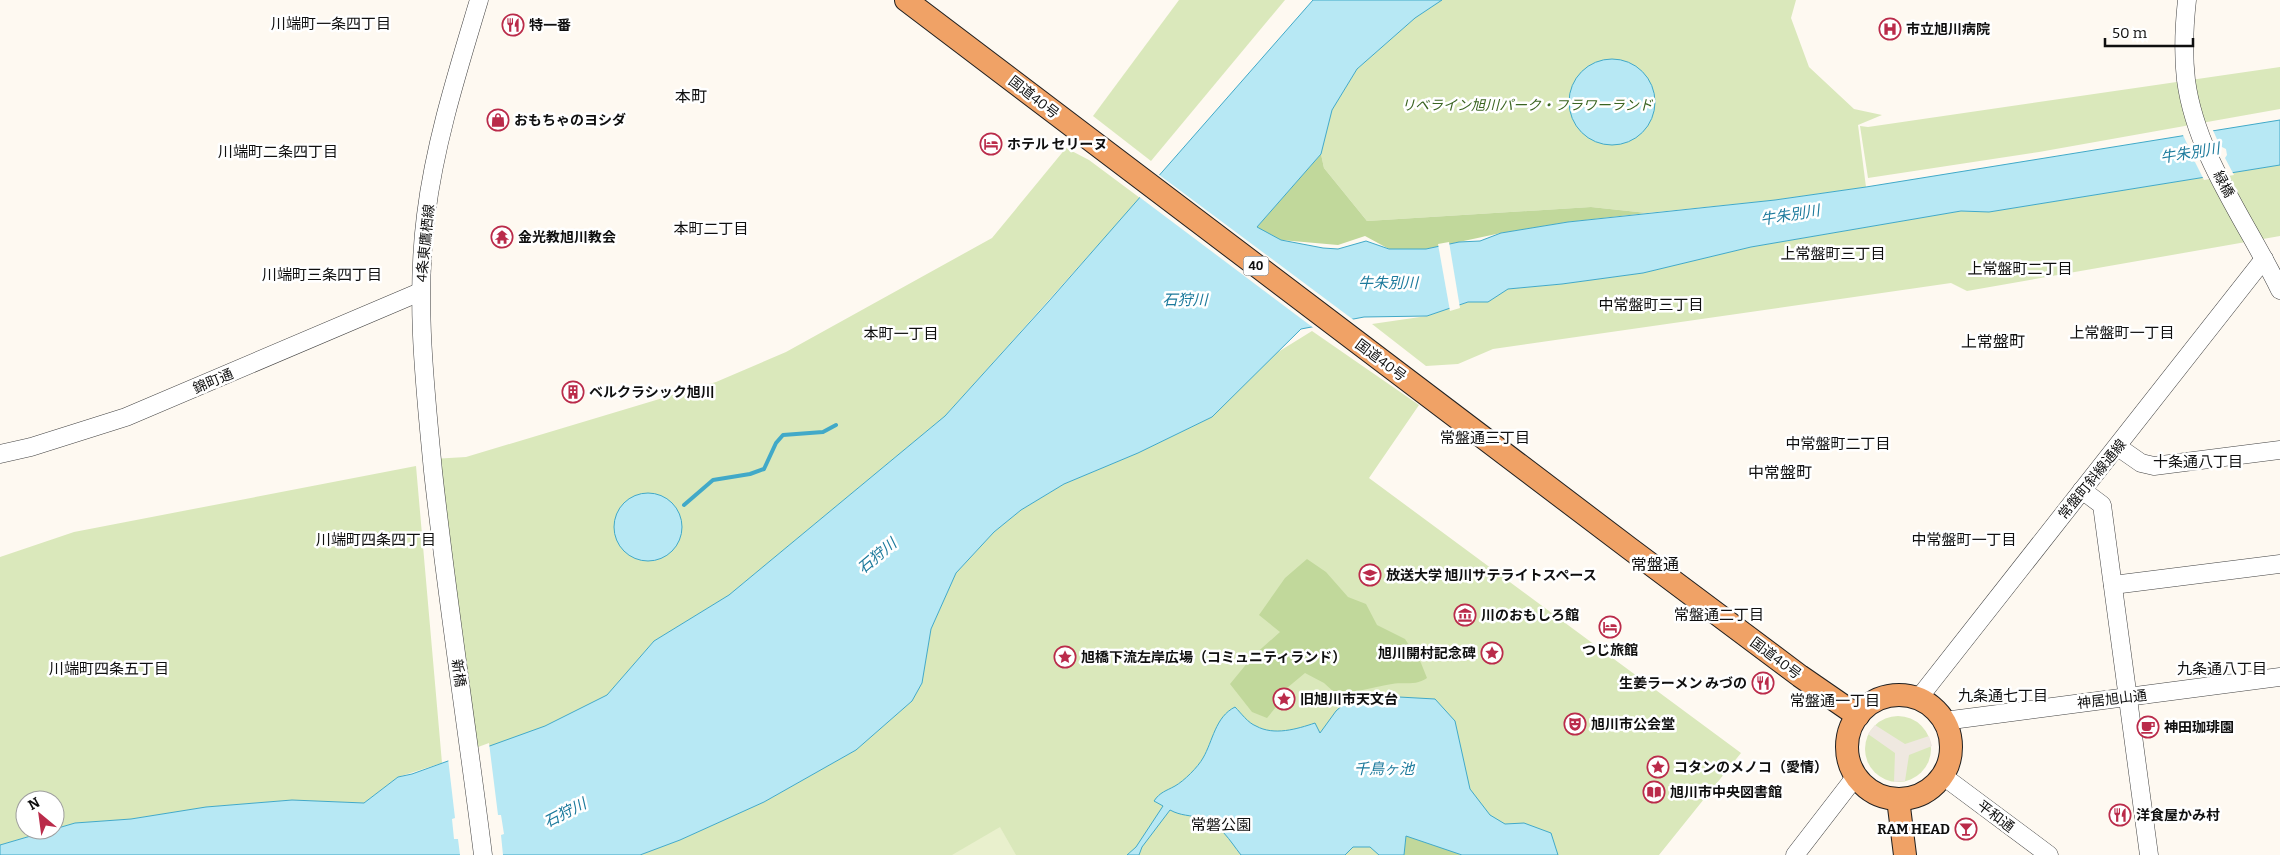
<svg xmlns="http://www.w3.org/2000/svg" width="2280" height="855" font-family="Bitter,'Noto Sans JP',serif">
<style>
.green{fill:#dae8bb}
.forest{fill:#c1d89b}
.pitch{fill:#e9f0cd}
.plaza{fill:#efe8e0}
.water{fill:#b7e8f4;stroke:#41a9c8}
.pier{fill:#fef9f1}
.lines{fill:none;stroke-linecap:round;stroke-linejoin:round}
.stream{stroke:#41a9c8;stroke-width:4}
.tertiary-casing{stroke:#424242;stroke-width:19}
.trunk-casing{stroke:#202020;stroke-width:24}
.tertiary{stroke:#fff;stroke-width:18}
.trunk{stroke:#f0a266;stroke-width:22}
.labels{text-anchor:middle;stroke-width:5;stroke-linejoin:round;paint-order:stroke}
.shield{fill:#fff;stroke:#575757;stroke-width:1}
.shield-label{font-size:12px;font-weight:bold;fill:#0f0f0f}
.poi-label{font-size:14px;font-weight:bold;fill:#0f0f0f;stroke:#fff;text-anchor:start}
.street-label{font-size:14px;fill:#0f0f0f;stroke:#fff}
.park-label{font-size:14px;font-style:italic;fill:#3a6421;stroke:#fff}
.neighbourhood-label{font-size:15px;fill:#0f0f0f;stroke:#fff}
.water-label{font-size:15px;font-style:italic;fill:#1c7a9c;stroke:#fff}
.quarter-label{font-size:16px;fill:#0f0f0f;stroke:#fff}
</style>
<rect width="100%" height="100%" fill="#fef9f1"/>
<!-- green -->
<g class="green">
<polygon points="1179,0 1285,0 1151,161 1093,116"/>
<polygon points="1442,0 1796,0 1791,18 1809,67 1854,109 1882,115 1858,125 1866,187 1775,200 1647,213 1591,207 1367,221 1324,168 1321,154 1332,110 1357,69 1415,18"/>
<polygon points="2280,67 2280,109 2039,152 1868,178 1860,126 1868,127"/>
<polygon points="1066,148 1089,160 1140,198 945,416 729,595 654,641 607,695 545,726 471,758 432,459 466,457 716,382 786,352 992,238"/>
<polygon points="2280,165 2280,236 1967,291 1951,283 1493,349 1458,364 1426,366 1372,324 1427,316 1468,302 1488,302 1507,289 1562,284 1643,273 1751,247 1961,211 1989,212"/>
<polygon points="1312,331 1419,405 1369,478 1741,753 1659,855 640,855 680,840 764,802 856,750 912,701 922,683 931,629 956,573 994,532 1021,510 1064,484 1138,453 1212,417 1270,357"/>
<polygon points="416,466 442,763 398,777 364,803 292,800 206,807 131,819 75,823 55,829 55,800 25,800 25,830 51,830 0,845 0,557 74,532"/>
<circle cx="1898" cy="749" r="33"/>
</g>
<!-- forest -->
<g class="forest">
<polygon points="1321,154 1324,168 1367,221 1591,207 1647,213 1568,222 1501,233 1426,249 1389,249 1365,236 1338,245 1281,240 1256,228"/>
<path d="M1307,559L1326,572L1348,597L1366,604L1377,625L1405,639L1421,663L1427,678C1416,686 1404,682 1392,684C1373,687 1355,693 1336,694L1324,683L1305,673L1287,688L1281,701L1267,718L1252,712L1230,684L1253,656L1280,632L1259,615L1285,578Z"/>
<polygon points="1406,835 1462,855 1404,855"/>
</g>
<!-- pitch -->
<polygon class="pitch" points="1000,827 1016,855 952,855"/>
<!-- plaza -->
<polygon class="plaza" points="1875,725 1905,744 1929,736 1932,746 1909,755 1905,781 1894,782 1895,753 1868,734"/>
<!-- water -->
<g class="water">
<polygon points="1313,0 1442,0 1415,18 1357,69 1332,110 1321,154 1257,227 1281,240 1323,248 1338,249 1366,241 1389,249 1426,249 1459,242 1480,241 1501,233 1568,222 1775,200 1866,187 2280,120 2280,165 1989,212 1961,211 1751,247 1643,273 1562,284 1508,289 1488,302 1468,302 1427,316 1364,317 1301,329 1212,417 1138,453 1064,484 1021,510 994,532 956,573 931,629 922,683 912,701 856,750 764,802 680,840 640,855 0,855 0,845 75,823 131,819 206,807 292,800 364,803 398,777 412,774 545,726 607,695 654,641 729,595 945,416 1049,301"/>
<circle cx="1612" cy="102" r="43"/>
<circle cx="648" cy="527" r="34"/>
<path d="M1399,697L1435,699L1455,721L1470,789L1490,815L1505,824L1524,823L1551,833L1558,855H1462L1406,836L1404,855H1379L1370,847H1353L1345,855H1241C1230,841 1220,823 1201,818C1190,815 1181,816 1170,810L1142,847L1139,855H1127L1136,847L1163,806L1154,801C1160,792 1166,791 1175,786C1184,781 1198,767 1203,758C1213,741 1215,717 1235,707C1241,713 1248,723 1256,726C1274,736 1297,729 1315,723L1320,733L1336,711L1345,703Z"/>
</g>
<!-- pier -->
<g class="pier">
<polygon points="2212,128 2220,146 2226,149 2227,155 2225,158 2234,175 2204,180 2195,162 2188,160 2186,157 2190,150 2182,133"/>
<polygon points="1158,174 1355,321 1315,329 1138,196"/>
<polygon points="1449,242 1460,308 1450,311 1438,244"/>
<polygon points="489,743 498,815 501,815 504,834 501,835 503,855 460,855 458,839 454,839 452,819 455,818 448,758"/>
</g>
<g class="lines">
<!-- stream -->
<polyline class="stream" points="684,505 713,480 750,474 764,469 776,443 783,435 823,432 836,425"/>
<!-- tertiary casing -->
<g class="tertiary-casing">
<g id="tertiary">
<path d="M479,0C458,70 435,142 426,215C415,301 425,386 433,471C447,599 467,727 483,855"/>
<path d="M2187,0C2184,27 2183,54 2186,80C2196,156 2247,222 2280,290"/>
<polyline points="2118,447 2141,463 2154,466 2280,450"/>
<polyline points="0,454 31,447 126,417 420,292"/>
<polyline points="2082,490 2102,505 2149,855"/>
<polyline points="2113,585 2280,564"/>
<polyline points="1918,699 2264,259"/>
<polyline points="1944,721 2280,677"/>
<polyline points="1943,776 2049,855"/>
<polyline points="1795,855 1856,776"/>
</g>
</g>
<!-- trunk casing -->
<g class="trunk-casing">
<g id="trunk">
<polyline points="906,0 1629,548 1800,676 1858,716"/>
<circle cx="1899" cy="747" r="52"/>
<polyline points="1898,799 1905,855"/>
</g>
</g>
<!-- tertiary -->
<use href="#tertiary" class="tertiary"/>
<!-- trunk -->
<use href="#trunk" class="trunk"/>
</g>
<!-- icons -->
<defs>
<g id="restaurant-ring" transform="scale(1.125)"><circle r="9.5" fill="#fff" stroke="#ba2b4a" stroke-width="1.5"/><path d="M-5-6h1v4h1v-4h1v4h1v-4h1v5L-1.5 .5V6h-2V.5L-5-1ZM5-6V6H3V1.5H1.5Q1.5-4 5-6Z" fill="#ba2b4a"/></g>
<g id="hospital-ring" transform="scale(1.125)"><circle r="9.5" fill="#fff" stroke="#ba2b4a" stroke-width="1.5"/><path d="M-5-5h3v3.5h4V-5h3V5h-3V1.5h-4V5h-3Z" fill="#ba2b4a"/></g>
<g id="shop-ring" transform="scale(1.125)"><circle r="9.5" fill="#fff" stroke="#ba2b4a" stroke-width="1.5"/><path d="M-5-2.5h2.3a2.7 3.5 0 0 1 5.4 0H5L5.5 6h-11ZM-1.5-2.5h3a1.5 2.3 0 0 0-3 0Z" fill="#ba2b4a"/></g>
<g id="hotel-ring" transform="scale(1.125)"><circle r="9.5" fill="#fff" stroke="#ba2b4a" stroke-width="1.5"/><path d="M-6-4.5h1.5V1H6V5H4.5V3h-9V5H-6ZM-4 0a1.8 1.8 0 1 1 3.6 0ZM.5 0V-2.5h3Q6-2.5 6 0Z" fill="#ba2b4a"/></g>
<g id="temple-ring" transform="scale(1.125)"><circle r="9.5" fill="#fff" stroke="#ba2b4a" stroke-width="1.5"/><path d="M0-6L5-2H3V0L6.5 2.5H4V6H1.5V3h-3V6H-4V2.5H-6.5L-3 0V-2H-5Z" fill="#ba2b4a"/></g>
<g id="building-ring" transform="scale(1.125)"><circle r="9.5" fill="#fff" stroke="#ba2b4a" stroke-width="1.5"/><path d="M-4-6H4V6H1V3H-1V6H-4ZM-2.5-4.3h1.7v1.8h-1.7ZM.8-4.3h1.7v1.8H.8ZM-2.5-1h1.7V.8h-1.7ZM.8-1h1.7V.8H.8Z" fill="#ba2b4a"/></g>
<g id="university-ring" transform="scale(1.125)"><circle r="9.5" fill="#fff" stroke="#ba2b4a" stroke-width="1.5"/><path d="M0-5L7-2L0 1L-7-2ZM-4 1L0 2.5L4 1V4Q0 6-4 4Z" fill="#ba2b4a"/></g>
<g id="museum-ring" transform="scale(1.125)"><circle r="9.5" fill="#fff" stroke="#ba2b4a" stroke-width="1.5"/><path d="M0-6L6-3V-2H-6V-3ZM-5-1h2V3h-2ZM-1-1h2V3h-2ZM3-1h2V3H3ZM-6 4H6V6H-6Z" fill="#ba2b4a"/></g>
<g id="sight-ring" transform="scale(1.125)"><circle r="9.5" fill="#fff" stroke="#ba2b4a" stroke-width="1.5"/><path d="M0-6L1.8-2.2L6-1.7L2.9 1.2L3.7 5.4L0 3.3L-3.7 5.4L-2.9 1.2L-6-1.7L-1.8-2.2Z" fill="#ba2b4a"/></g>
<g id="theatre-ring" transform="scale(1.125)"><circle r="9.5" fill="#fff" stroke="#ba2b4a" stroke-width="1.5"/><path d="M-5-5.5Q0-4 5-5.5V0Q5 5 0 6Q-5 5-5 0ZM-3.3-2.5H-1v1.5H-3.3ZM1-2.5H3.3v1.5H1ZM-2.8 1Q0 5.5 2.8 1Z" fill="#ba2b4a"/></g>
<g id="cafe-ring" transform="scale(1.125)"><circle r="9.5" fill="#fff" stroke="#ba2b4a" stroke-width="1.5"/><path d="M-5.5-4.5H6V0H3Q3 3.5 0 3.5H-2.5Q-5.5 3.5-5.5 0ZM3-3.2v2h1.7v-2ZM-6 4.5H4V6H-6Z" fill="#ba2b4a"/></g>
<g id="library-ring" transform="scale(1.125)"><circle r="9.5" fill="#fff" stroke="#ba2b4a" stroke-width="1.5"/><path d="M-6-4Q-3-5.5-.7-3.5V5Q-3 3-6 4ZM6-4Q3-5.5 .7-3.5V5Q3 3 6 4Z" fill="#ba2b4a"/></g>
<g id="bar-ring" transform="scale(1.125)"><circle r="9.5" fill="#fff" stroke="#ba2b4a" stroke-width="1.5"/><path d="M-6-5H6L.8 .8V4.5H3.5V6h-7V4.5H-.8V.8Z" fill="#ba2b4a"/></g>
</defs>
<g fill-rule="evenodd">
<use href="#restaurant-ring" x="513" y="25"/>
<use href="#hospital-ring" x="1890" y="29"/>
<use href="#shop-ring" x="498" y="120"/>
<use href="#hotel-ring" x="991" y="144"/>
<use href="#temple-ring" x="502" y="237"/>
<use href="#building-ring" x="573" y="392"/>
<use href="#university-ring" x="1370" y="575"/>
<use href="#museum-ring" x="1465" y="615"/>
<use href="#hotel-ring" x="1610" y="627"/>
<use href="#sight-ring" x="1492" y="653"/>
<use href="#sight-ring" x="1065" y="657"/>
<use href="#restaurant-ring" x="1763" y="683"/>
<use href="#sight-ring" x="1284" y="699"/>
<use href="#theatre-ring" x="1575" y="724"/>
<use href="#cafe-ring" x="2148" y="727"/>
<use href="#sight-ring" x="1658" y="767"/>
<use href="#library-ring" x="1654" y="792"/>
<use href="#restaurant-ring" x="2120" y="815"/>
<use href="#bar-ring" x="1966" y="829"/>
</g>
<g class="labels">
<!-- shield labels -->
<rect class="shield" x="1243.5" y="256.5" width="25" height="19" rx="4"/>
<g class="shield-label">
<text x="1256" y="270">40</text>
</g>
<!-- poi labels -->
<g class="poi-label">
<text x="529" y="30">特一番</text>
<text x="1906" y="34">市立旭川病院</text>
<text x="514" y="125">おもちゃのヨシダ</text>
<text x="1007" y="149">ホテル セリーヌ</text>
<text x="518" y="242">金光教旭川教会</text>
<text x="589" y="397">ベルクラシック旭川</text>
<text x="1386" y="580">放送大学 旭川サテライトスペース</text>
<text x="1481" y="620">川のおもしろ館</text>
<text x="1610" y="655" text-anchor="middle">つじ旅館</text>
<text x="1476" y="658" text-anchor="end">旭川開村記念碑</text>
<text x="1081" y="662">旭橋下流左岸広場（コミュニティランド）</text>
<text x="1747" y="688" text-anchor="end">生姜ラーメン みづの</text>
<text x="1300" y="704">旧旭川市天文台</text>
<text x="1591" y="729">旭川市公会堂</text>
<text x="2164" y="732">神田珈琲園</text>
<text x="1674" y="772">コタンのメノコ（愛情）</text>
<text x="1670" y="797">旭川市中央図書館</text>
<text x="2136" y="820">洋食屋かみ村</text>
<text x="1950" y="834" text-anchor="end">RAM HEAD</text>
</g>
<!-- street labels -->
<g class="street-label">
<text transform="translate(1034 97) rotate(38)" y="5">国道40号</text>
<text transform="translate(2224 184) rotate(62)" y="5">緑橋</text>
<text transform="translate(425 243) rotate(-84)" y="5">4条東鷹栖線</text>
<text transform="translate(1381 360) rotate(37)" y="5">国道40号</text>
<text transform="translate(213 381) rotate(-23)" y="5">錦町通</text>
<text transform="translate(2092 479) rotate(-51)" y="5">常盤町斜線通線</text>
<text transform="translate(1776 658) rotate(37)" y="5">国道40号</text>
<text transform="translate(459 673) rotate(82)" y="5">新橋</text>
<text transform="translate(2112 699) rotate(-7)" y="5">神居旭山通</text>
<text transform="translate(1996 816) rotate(37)" y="5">平和通</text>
</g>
<!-- park labels -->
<g class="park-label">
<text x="1527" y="110">リベライン旭川パーク・フラワーランド</text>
</g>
<!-- neighbourhood labels -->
<g class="neighbourhood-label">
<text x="331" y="29">川端町一条四丁目</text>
<text x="278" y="157">川端町二条四丁目</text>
<text x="711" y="234">本町二丁目</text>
<text x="1833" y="259">上常盤町三丁目</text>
<text x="2020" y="274">上常盤町二丁目</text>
<text x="322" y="280">川端町三条四丁目</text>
<text x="1651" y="310">中常盤町三丁目</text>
<text x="2122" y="338">上常盤町一丁目</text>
<text x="901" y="339">本町一丁目</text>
<text x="1485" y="443">常盤通三丁目</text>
<text x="1838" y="449">中常盤町二丁目</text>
<text x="2198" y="467">十条通八丁目</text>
<text x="376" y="545">川端町四条四丁目</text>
<text x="1964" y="545">中常盤町一丁目</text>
<text x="1719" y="620">常盤通二丁目</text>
<text x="109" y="674">川端町四条五丁目</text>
<text x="2222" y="674">九条通八丁目</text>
<text x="2003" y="701">九条通七丁目</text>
<text x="1835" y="706">常盤通一丁目</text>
<text x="1221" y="830">常磐公園</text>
</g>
<!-- water labels -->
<g class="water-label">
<text transform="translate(2190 153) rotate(-9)" y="5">牛朱別川</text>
<text transform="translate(1790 215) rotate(-9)" y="5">牛朱別川</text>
<text x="1388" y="288">牛朱別川</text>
<text x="1185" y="305">石狩川</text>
<text transform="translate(877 556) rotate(-40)" y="5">石狩川</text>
<text x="1384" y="774">千鳥ヶ池</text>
<text transform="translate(565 813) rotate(-27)" y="5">石狩川</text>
</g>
<!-- quarter labels -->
<g class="quarter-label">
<text x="691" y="102">本町</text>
<text x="1993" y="347">上常盤町</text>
<text x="1780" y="478">中常盤町</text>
<text x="1655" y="570">常盤通</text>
</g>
</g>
<!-- north arrow -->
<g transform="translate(40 815) rotate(331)"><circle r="24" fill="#ffffff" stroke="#9f9f9f"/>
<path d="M0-4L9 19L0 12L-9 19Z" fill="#ba2b4a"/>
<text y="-8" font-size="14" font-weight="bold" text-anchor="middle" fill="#0f0f0f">N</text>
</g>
<!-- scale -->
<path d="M2105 38v8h88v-8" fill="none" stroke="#0f0f0f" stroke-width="2.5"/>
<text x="2112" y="38" font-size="15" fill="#0f0f0f" stroke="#ffffff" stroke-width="4" paint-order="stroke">50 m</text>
</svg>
